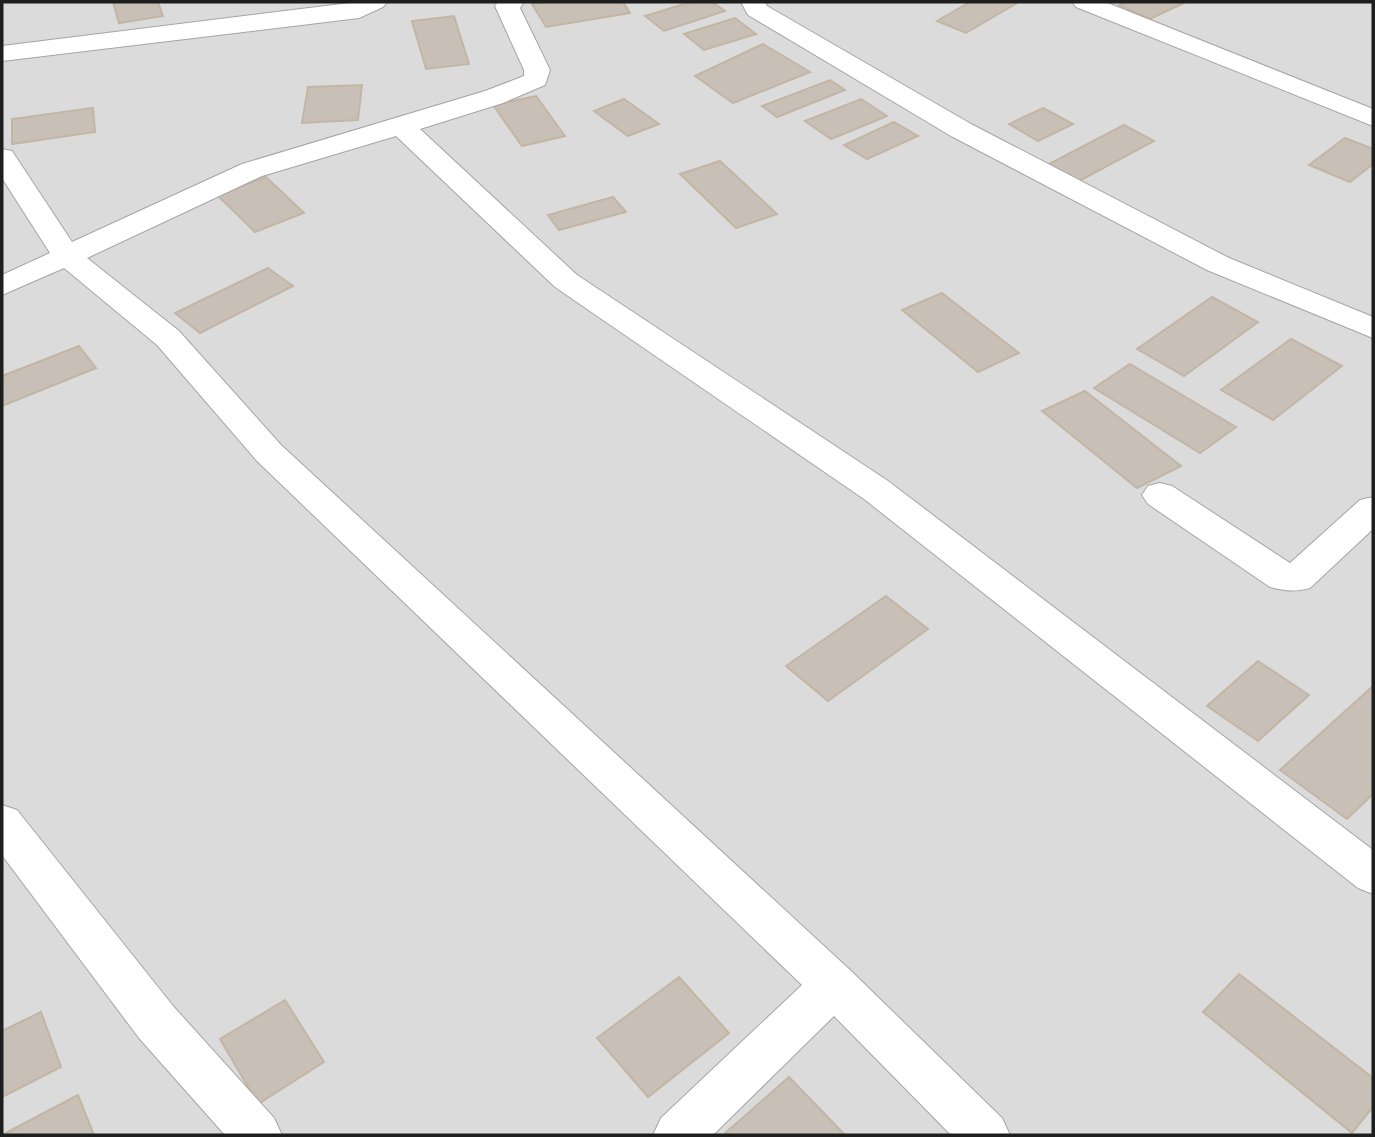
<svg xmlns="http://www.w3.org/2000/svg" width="1375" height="1137" font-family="'Space Grotesk',sans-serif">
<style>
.residential{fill:#dcdbdb}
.building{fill:#c8c0b6;stroke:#c3b5a4;stroke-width:2}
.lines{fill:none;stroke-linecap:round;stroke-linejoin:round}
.street-casing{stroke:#a5a5a5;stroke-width:2}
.street{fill:#fff;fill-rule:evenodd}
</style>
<rect width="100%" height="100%" fill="#f0ede3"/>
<!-- residential -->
<rect class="residential" x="2" y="2" width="1371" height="1133"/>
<!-- building -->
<g class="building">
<polygon points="113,2 158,2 163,16 119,23"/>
<polygon points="545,2 623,2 630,13 546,27 532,4"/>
<polygon points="691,2 712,2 725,11 664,31 645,16"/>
<polygon points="970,2 1014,2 1017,3 966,33 937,21"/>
<polygon points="1127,2 1186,2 1150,19 1119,5"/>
<polygon points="454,16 469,64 426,69 412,21"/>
<polygon points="735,18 756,34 704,50 684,34"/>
<polygon points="763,44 810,72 733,103 695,76"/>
<polygon points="830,80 845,90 777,117 762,106"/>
<polygon points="362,85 358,120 302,123 308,87"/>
<polygon points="536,96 565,136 522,146 493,105"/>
<polygon points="624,99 659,124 628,136 594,111"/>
<polygon points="861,99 887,116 831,139 805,121"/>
<polygon points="93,108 95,132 12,144 12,119"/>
<polygon points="1043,108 1073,124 1038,141 1009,124"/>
<polygon points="894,122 918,136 867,159 844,145"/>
<polygon points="1124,125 1154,141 1079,181 1049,164"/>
<polygon points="1345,138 1373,149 1373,164 1350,182 1309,165"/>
<polygon points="720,161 777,214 736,228 680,174"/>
<polygon points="266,177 304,213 255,232 217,195"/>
<polygon points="613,197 626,212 559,230 548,215"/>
<polygon points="268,268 293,286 200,333 175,313"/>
<polygon points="942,293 1019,353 978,372 902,310"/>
<polygon points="1212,297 1258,322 1184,376 1137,349"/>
<polygon points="1291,339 1342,366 1273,420 1221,390"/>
<polygon points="79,346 96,368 2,406 2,376"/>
<polygon points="1130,364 1236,427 1200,453 1094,388"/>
<polygon points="1085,391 1181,466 1137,488 1042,411"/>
<polygon points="886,596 928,629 828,701 786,666"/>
<polygon points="1258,661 1309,695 1258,741 1207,706"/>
<polygon points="1373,686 1373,794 1347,819 1280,770"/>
<polygon points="1239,974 1373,1078 1373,1107 1352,1133 1203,1012"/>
<polygon points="679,977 729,1033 648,1097 597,1038"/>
<polygon points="285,1000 324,1062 258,1104 220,1039"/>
<polygon points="41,1012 61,1067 2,1097 2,1031"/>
<polygon points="789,1077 845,1135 723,1135"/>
<polygon points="78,1095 94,1135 2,1135"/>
</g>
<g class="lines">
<!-- street casing -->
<g class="street-casing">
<g id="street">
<polygon points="358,2 387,2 383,7 359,18 2,61 2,46"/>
<polygon points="498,2 524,2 520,8 550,70 545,85 503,103 420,129 577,275 888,481 1373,850 1373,894 1358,888 864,499 555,287 396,136 262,176 87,258 179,331 281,445 850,970 1002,1118 1010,1135 951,1135 834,1016 713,1135 653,1135 661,1118 802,985 257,461 157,345 64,268 2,295 2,275 50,253 2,178 2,149 12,151 72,242 242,164 485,91 524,76 524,70 495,6"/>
<polygon points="741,2 765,2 767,6 971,124 1229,258 1373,317 1373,338 1207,270 951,136 748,15"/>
<polygon points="1072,2 1105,2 1373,109 1373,126 1076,7"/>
<path d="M1160,483L1172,486L1290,563L1360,500L1373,497V529L1310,588C1295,592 1285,591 1270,587L1148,504L1142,495L1148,486Z"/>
<polygon points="2,805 17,810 173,1006 274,1118 282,1135 225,1135 139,1038 2,855"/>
</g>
</g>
<!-- street -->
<use href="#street" class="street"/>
</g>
<!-- border -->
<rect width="1375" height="1137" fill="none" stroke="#1e1e1e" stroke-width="7"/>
</svg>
